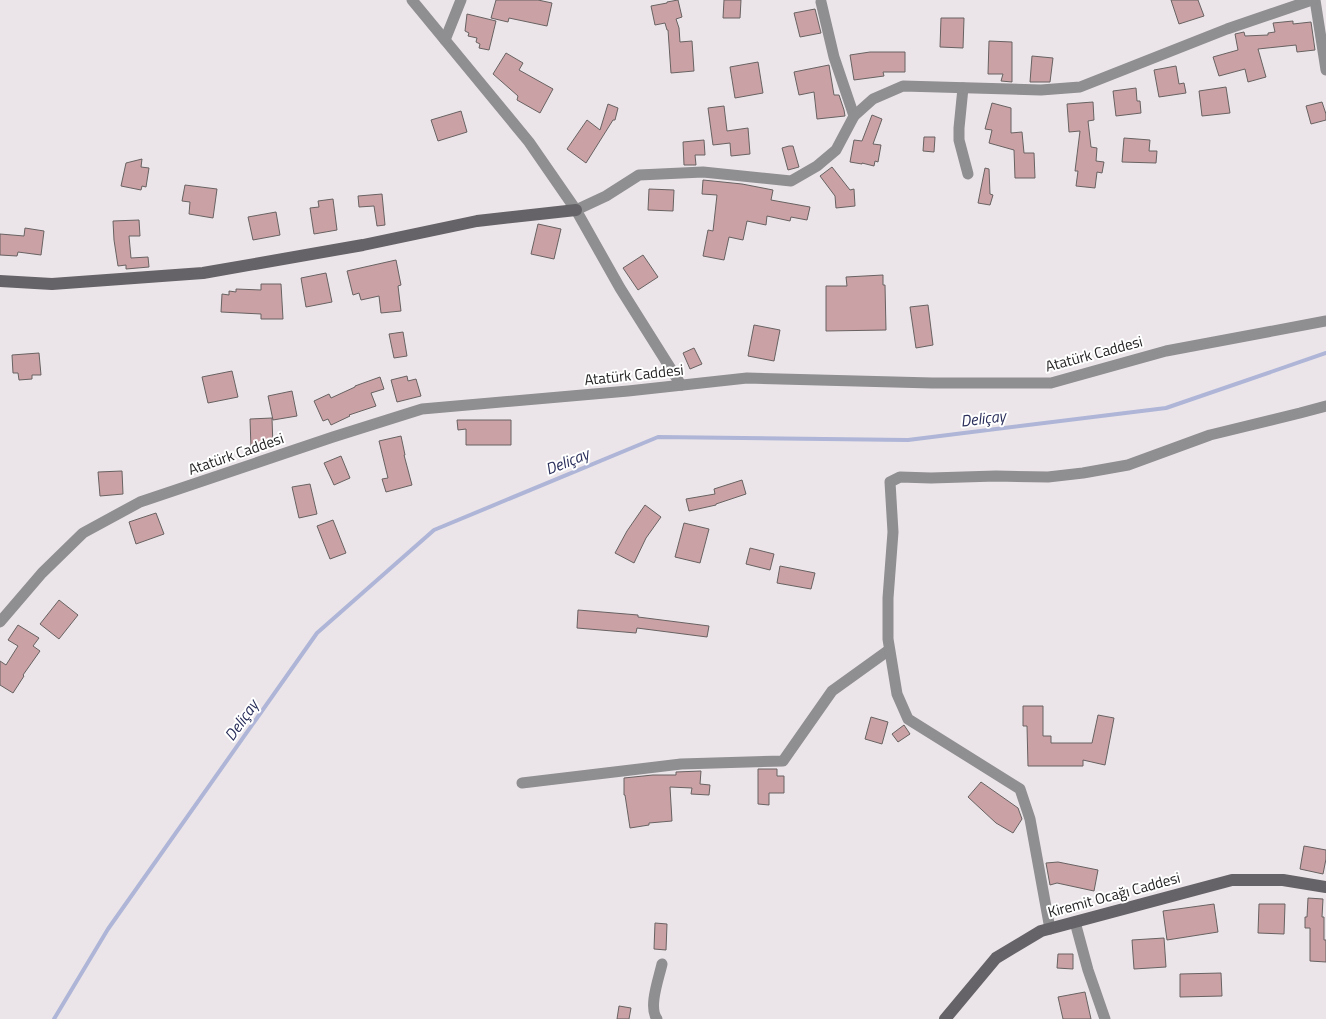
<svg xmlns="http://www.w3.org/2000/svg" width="1326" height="1019" font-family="'Titillium Web',sans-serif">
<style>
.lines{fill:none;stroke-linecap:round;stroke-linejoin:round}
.stream{stroke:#aeb5d7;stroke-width:4}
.building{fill:#caa1a5;stroke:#686262}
.street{stroke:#8f8e90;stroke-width:11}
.secondary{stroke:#656367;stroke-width:12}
.labels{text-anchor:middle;stroke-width:4;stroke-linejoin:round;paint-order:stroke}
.street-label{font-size:15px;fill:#252324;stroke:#fff}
.water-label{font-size:16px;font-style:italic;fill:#292e5a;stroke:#fff}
</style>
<rect width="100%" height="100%" fill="#ebe5e9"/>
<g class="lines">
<!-- stream -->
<polyline class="stream" points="54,1019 108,929 317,633 434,530 658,437 908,440 1166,408 1326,353"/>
</g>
<!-- building -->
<g class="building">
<polygon points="496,0 538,0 552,3 547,26 509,18 508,22 491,18"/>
<polygon points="678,0 682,17 676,19 679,28 680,42 692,41 694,71 671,73 668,30 667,30 665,23 655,25 651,6 667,3 667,2"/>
<polygon points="724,0 741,0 740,18 723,18"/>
<polygon points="1171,0 1198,0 1204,16 1179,24"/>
<polygon points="815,9 821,33 800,37 794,13"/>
<polygon points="467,14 496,21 489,50 479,48 480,44 476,42 477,38 468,36 469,33 465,31"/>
<polygon points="941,18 964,18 963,48 940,47"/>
<polygon points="1293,21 1293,24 1311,22 1315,50 1297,52 1296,45 1258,49 1266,77 1248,82 1245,69 1219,76 1213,57 1238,50 1235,34 1244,32 1245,36 1268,35 1268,33 1275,32 1273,23"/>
<polygon points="989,41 1012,42 1012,82 1001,81 1003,74 988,74"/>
<polygon points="870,52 905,52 905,72 883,72 884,76 854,80 850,55"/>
<polygon points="506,53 523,63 519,70 553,89 540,113 517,100 518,96 493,74"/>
<polygon points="1032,56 1053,58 1050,82 1030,82"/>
<polygon points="758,62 763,93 735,98 730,67"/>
<polygon points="829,65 834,95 839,95 844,110 845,116 817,119 814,92 799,95 794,72"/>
<polygon points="1176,66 1179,84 1184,83 1186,93 1159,97 1154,70"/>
<polygon points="1226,87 1230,113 1202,116 1199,91"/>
<polygon points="1136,88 1137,101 1140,101 1141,113 1116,116 1113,91"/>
<polygon points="1093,102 1094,120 1088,121 1091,147 1097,148 1096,161 1104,162 1102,173 1097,172 1095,188 1076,186 1078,171 1075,171 1080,131 1069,132 1067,104"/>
<polygon points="1322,102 1326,114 1326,120 1311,124 1306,106"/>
<polygon points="992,103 1011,108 1011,133 1022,132 1024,153 1034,153 1035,178 1015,178 1014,150 989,143 992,130 985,129"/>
<polygon points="608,104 618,108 615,120 613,120 586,163 567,149 587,120 600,130"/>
<polygon points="724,106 727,131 748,128 750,154 731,156 730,143 713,145 708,108"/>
<polygon points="461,111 467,132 438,141 431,120"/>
<polygon points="872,115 882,119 873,144 881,145 878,162 875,161 874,166 862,163 862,164 850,162 854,140 862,141"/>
<polygon points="924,137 935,137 934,152 923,151"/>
<polygon points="1124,138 1150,140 1149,151 1157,151 1156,163 1122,162"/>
<polygon points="704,140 705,155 695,155 696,165 684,165 683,142"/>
<polygon points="789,146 793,146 799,167 788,170 782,148"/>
<polygon points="142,159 141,167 149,168 146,187 142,186 141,190 121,186 126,163"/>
<polygon points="832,167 850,190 854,189 855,206 836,208 835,196 820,176"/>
<polygon points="985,168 989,169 990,194 993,195 990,205 978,203"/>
<polygon points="703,180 742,184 773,190 771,200 810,207 807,220 791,217 790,221 767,216 766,225 747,221 743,240 729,237 724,260 703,256 708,230 713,231 717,195 702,194"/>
<polygon points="185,185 217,189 213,218 189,214 190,202 182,201"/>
<polygon points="649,189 674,190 673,211 648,210"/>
<polygon points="382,194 385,225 377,226 374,206 359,207 358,196"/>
<polygon points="333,199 337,230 314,234 310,208 319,207 318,201"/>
<polygon points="276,212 280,235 253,240 248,217"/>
<polygon points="139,220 140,236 129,236 131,258 148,257 149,267 126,269 126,265 118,266 114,240 113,221"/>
<polygon points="538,224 561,229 554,259 531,254"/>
<polygon points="25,228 44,231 41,255 18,252 17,256 0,255 0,234 24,236"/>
<polygon points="643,255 658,277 638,290 623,268"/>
<polygon points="396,260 401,285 398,286 401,311 381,313 379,296 361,300 359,293 353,295 347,271"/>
<polygon points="326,273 332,302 306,307 301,278"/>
<polygon points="883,275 883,285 885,285 886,330 826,331 826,286 847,286 846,277"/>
<polygon points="261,284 281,284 283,319 261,319 261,314 221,312 222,294 229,295 229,291 236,292 236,289 261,290"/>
<polygon points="928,305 933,345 916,348 910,307"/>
<polygon points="754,325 780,330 774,361 748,356"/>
<polygon points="403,332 407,356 394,358 389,334"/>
<polygon points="694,348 702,364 690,369 683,353"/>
<polygon points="39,353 41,375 32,375 32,379 19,380 18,373 13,373 12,355"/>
<polygon points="232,371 238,397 208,403 202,377"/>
<polygon points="407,376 408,381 416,379 421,396 397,402 391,380"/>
<polygon points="380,377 384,389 371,393 376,406 349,415 350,416 331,425 328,419 323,421 314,401 329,394 331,398 355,387 355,386"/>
<polygon points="292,391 297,416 273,420 268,396"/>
<polygon points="272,418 273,447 251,448 250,419"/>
<polygon points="457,420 511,420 511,445 466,445 466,429 458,430"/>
<polygon points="401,436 405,455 404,455 412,485 386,492 382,479 388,478 379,441"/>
<polygon points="341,456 350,478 334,485 324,463"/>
<polygon points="122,471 123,494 100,496 98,472"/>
<polygon points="742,480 746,494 716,504 716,505 689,511 686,499 715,494 714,489"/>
<polygon points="310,484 317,514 299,518 292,487"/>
<polygon points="645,505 661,517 646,538 634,563 615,553 627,531"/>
<polygon points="156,513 164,534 136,544 129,522"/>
<polygon points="333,520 346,553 330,559 317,526"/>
<polygon points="684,523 709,529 700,563 675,557"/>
<polygon points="750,548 774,554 770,570 746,564"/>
<polygon points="780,566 815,573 811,589 777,583"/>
<polygon points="59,600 78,615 59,639 40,624"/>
<polygon points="578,610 638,615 638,617 709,626 707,637 637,628 636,633 577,628"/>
<polygon points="18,625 39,638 33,646 40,651 23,675 24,676 13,693 0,685 0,661 6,665 18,646 8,640"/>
<polygon points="1023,706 1043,706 1043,736 1051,736 1051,743 1092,743 1098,715 1114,718 1105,765 1083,760 1083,766 1028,766 1027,726 1023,726"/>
<polygon points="871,717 888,722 882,744 865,739"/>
<polygon points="904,725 910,734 898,742 892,734"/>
<polygon points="758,769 777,769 777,776 784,776 784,793 769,793 769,805 758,804"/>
<polygon points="701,771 700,784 710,785 709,795 691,794 692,788 670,787 672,821 649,823 649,825 630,828 625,795 624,795 624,778 653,775 676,775 676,772"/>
<polygon points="981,782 1018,808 1022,819 1013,833 996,823 968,797"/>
<polygon points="1304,846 1326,850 1326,859 1323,874 1300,869"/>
<polygon points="1058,862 1098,870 1094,891 1057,883 1050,885 1046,863"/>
<polygon points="1308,898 1323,899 1322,917 1324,917 1324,940 1326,940 1326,962 1310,961 1310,928 1305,928 1305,917 1307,917"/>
<polygon points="1214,904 1218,932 1167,940 1163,911"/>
<polygon points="1259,904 1285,904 1284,934 1258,933"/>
<polygon points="655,923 667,924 666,950 654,949"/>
<polygon points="1164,938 1166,967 1134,969 1132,940"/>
<polygon points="1058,954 1073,954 1073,969 1057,968"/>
<polygon points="1221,973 1222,996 1180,997 1180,974"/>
<polygon points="1085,992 1091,1019 1063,1019 1058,997"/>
<polygon points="619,1006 631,1008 629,1019 617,1019"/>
</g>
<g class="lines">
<!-- street -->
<g class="street">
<polyline points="412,0 529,142 576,210 620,288 681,385"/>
<polyline points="1315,0 1326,70"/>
<polyline points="821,2 834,57 854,116"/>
<polyline points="445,40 461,0"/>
<polyline points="963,88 959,128 959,140 968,174"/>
<polyline points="576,210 606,196 639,175 703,172 791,181 817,166 836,150 854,116 873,99 903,86 1041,90 1080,87 1227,29 1312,0"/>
<polyline points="0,622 42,573 83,533 140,502 333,437 422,409 628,391 747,378 932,383 1051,383 1166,351 1326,321"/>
<polyline points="522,783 681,764 783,761 832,691 889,650"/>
<polyline points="1075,922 1088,970 1105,1019"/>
<polyline points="1050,929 1030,819 1020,789 908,719 897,694 888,639 888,598 893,532 890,482 900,477 931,478 996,476 1048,477 1083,473 1128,465 1210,435 1300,413 1326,406"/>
<path d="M657,1019C648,1007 659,978 662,964"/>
</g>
<!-- secondary -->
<g class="secondary">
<polyline points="0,281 52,284 203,273 363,245 477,221 576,210"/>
<polyline points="945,1019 996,958 1041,931 1232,880 1283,880 1326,887"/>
</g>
</g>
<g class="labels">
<!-- street labels -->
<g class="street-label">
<text transform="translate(1094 354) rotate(-15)" y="5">Atatürk Caddesi</text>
<text transform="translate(634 375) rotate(-6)" y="5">Atatürk Caddesi</text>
<text transform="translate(236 454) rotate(-19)" y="5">Atatürk Caddesi</text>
<text transform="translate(1114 895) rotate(-15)" y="5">Kiremit Ocağı Caddesi</text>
</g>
<!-- water labels -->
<g class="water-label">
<text transform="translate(983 418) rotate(-7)" y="6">Deliçay</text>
<text transform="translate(567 461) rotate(-22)" y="6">Deliçay</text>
<text transform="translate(241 720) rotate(-55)" y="6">Deliçay</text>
</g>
</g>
</svg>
